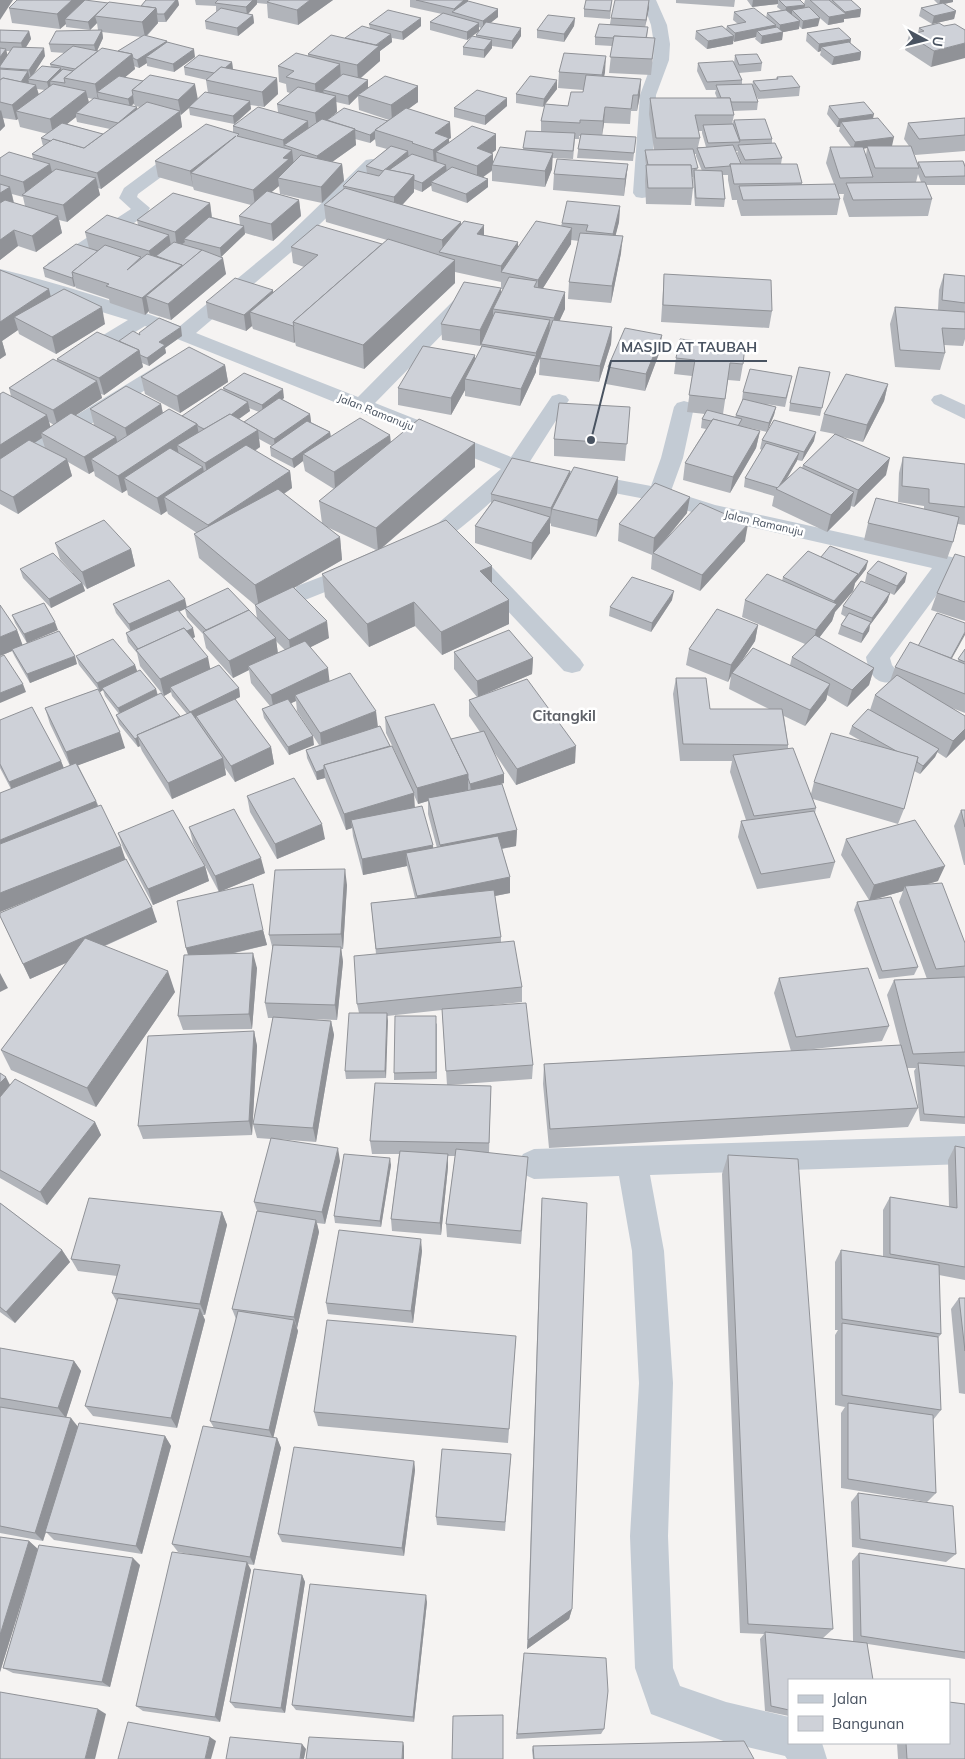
<svg xmlns="http://www.w3.org/2000/svg" width="965" height="1759" font-family="Mulish,sans-serif">
<style>
.lines{fill:none;stroke-linecap:round;stroke-linejoin:round}
.service{fill:#c3cbd4;fill-rule:evenodd}
.minor{fill:#c3cbd4;fill-rule:evenodd}
.wall{fill:#b1b4ba;fill-rule:evenodd}
.shaded-wall{fill:#909297}
.building{fill:#ced1d8;stroke:#909297}
.labels{text-anchor:middle;stroke-width:5;stroke-linejoin:round;paint-order:stroke}
.far-street-label{font-size:11px;fill:#495361;stroke:#fff}
.quarter-label{font-size:15px;font-weight:bold;fill:#5e6168;stroke:#fff}
.leader{fill:none;stroke:#495361;stroke-width:2}
.callout-dot{fill:#495361;stroke:#fff;stroke-width:2}
.callout-label{font-size:14px;text-anchor:middle;font-weight:bold;fill:#495361;stroke:#fff;stroke-width:5;stroke-linejoin:round;paint-order:stroke}
</style>
<rect width="100%" height="100%" fill="#f5f3f2"/>
<g class="lines">
<!-- service -->
<g class="service">
<polygon points="941,394 965,405 965,419 934,404 931,400 934,396"/>
<polygon points="467,547 475,549 580,659 584,665 580,671 572,673 564,671 459,559 456,554 459,549"/>
</g>
<!-- minor -->
<g class="minor">
<polygon points="642,0 656,0 667,25 670,44 669,60 656,95 651,193 648,197 642,198 636,197 633,193 640,95 653,60 654,44 651,25"/>
<polygon points="188,144 194,145 196,149 194,153 138,194 137,197 150,208 146,215 62,271 55,273 48,271 46,267 48,263 131,209 119,198 124,188 182,145"/>
<path d="M372,159L378,160L381,164L378,168L290,253L196,333L358,397L453,301L460,299L467,301L470,305L467,309L375,403L511,457L552,396L559,394L566,396L569,400L529,463L651,486L661,458L674,407L677,403L684,401L691,403L694,407L683,458L671,491L715,505L965,560V576L953,573L890,658L892,665L900,675L897,681C877,687 869,675 866,657L932,568L711,518L656,501L520,475C502,491 441,552 419,551C416,551 414,550 411,549L408,544L411,539L436,525L501,469L145,326L86,362L79,364L72,362L69,358L72,354L128,320L0,281V269C61,284 122,303 180,326L278,245L366,160Z"/>
<polygon points="175,357 182,359 185,363 182,367 8,476 0,478 0,462 168,359"/>
<polygon points="357,563 365,566 369,571 365,576 305,600 297,598 293,592 297,586"/>
<polygon points="965,1136 965,1164 650,1175 664,1251 673,1383 668,1536 673,1668 680,1686 726,1702 789,1717 789,1743 822,1743 827,1759 787,1759 785,1756 726,1742 651,1714 635,1668 630,1536 639,1383 632,1251 619,1176 534,1179 523,1174 518,1164 523,1154 534,1149"/>
</g>
</g>
<!-- wall -->
<g class="wall">
<path d="M146,0H178L179,5L166,22H158V23L147,36L167,42L195,57L174,72L147,66V63L139,68L134,66L135,69L125,77L198,99L208,93L206,80H207L185,75L184,67L232,62L233,70L277,78L278,94L264,107L250,105L251,109L236,123L278,112L277,104L290,93L287,92L286,84L279,82L278,66L308,56V54L370,28L369,24L421,18V26L403,40L392,38V42L380,51V61L361,78L368,80V88L418,86V102L408,109L451,138L449,139V142L496,150L492,153L493,162L523,150L526,131L541,132V121L545,105L543,107L516,103V94L557,89L545,104L568,106L583,92V90L558,88L559,72H605L604,76L641,79L640,95L637,111H631L630,124L604,123L602,135L636,137L633,161L577,158L580,136H579V139H575L573,159L552,158V169L545,187L492,181V171L483,177L488,179V187L467,203L432,191L431,185L422,192L414,189V192L402,205L461,222V224L484,235L518,242V247L561,226L562,223L620,206L619,222L615,236L621,253L611,303L568,299L569,282L579,241L571,240V244L543,288L565,309L559,321L612,327L611,344L599,382L539,375L540,358L536,368V372L520,406L465,396V390L451,415L398,405V388L475,355V361L481,350V345L480,346L442,340L441,324L501,288V293L503,289H501V281V282L455,272V283L364,369L296,346L295,342L294,343L253,329L252,326L246,331L208,318L206,302L273,293L304,267L293,263L291,247L382,244L387,240L326,222L324,205L343,189V186L367,173L366,166L387,149L376,146L375,139L370,143L355,139L356,145L332,162L342,164L344,181L322,203L280,194L279,186L271,192L299,200L301,216L273,241L245,233V234L221,257L226,274L171,320L149,313V311L145,315L110,303L109,299L76,288L75,286L74,287L45,277L43,268L89,248L85,232L138,225L137,220L210,203L212,217L240,225L239,216L251,205L194,190L193,187L158,177L155,161L233,132V126L234,124L190,115L189,108L180,115L182,127L101,189L98,188L100,195L67,222L59,220L62,233L36,252L18,246L0,260V158L33,159L32,154L43,146L41,138L48,134L20,127L18,119L16,120L3,118L5,126L0,131V30L29,31L31,39L26,47L45,56L34,73L51,67L50,64L65,53L51,52L49,44L98,30L97,23L90,30L66,27V24L60,29L12,23L9,8L108,3L141,6ZM102,32L141,37L118,51H97L103,38ZM6,51H10L7,55ZM37,89L45,90L39,94ZM358,96L359,110L389,120L388,121L327,120L337,112L336,102L349,105ZM88,98L93,99L89,103ZM134,104L135,106L140,107L137,109L131,106ZM76,117L77,122L110,129L103,134L67,124ZM12,194L23,197L25,206L14,203Z"/>
<polygon points="195,0 333,0 298,25 268,18 267,4 257,3 257,4 248,14 253,15 254,23 238,36 206,29 205,21 218,11 216,11 216,6 196,5"/>
<polygon points="410,0 468,0 468,2 498,9 498,17 490,23 521,36 512,49 492,46 492,48 484,58 463,55 463,47 476,37 476,35 481,28 479,27 479,31 467,40 430,30 430,22 442,14 410,7"/>
<polygon points="612,0 610,19 584,17 584,9"/>
<polygon points="676,0 735,0 734,7 676,3"/>
<polygon points="747,0 800,0 804,4 805,0 851,0 861,9 860,17 844,19 844,22 828,25 814,13 818,26 802,29 799,26 799,29 783,32 782,40 761,44 755,39 756,37 733,41 733,44 707,49 695,39 696,31 726,29 727,26 738,24 733,20 734,12 766,18 767,13 781,10 777,7 778,4 752,7"/>
<polygon points="934,0 953,0 953,2 944,4 956,11 954,19 932,24 919,16 921,8 938,4"/>
<polygon points="649,8 645,27 648,27 647,38 655,38 651,75 609,73 612,46 595,45 595,37 610,24 611,18"/>
<polygon points="575,18 574,26 564,42 537,38 537,30"/>
<polygon points="944,26 931,67 905,50 909,35 918,33 919,28"/>
<polygon points="807,33 850,43 861,52 860,60 832,65 820,55 821,51 818,52 806,41"/>
<path d="M735,55L762,63L761,71L739,73L742,80V84L752,86L753,81L776,79L777,77L800,87L799,96L758,99L756,95L758,102L757,110L733,111L734,115L732,124L734,120L772,139V143L782,158L781,164L802,183V185L834,184L826,163L830,147H851L839,131L840,127H837L827,114L829,106L873,119L892,146H887H909L904,139L908,123L965,118V151L915,155L913,152L918,165V162L964,165L965,162V185H926L932,199L928,216L849,217L843,199L844,194H838L840,199L837,215L741,216L737,202V200H732L728,180V175H723L725,199L724,207L695,206L693,177H692L693,188L691,205L646,204L645,181L646,165L645,158V150H654L649,114L650,98H717L715,93L716,90H706L697,71L698,63H734ZM698,131H702V133L706,147H698L700,138ZM867,148L866,155L863,149ZM735,151H738L737,153L742,164ZM694,154H696V156L702,171L697,170ZM918,174L921,182H916Z"/>
<polygon points="507,106 485,125 454,117 454,108"/>
<polygon points="628,164 624,196 553,190 554,174"/>
<polygon points="0,270 51,296 105,324 56,354 19,334 18,330 2,341 6,355 0,359"/>
<polygon points="664,274 772,311 769,328 661,322"/>
<polygon points="944,274 965,276 965,339 963,346 944,345 945,353 940,370 895,367 890,324 895,307 938,310 939,290"/>
<path d="M139,333L182,336L165,348L166,353L149,366L142,363L143,367L104,395L101,394L102,398L76,415L94,425L90,409L161,404L163,413L182,416L224,391L223,388L284,398L282,399L310,414L311,422L330,432L331,436L390,435L391,442L475,467L382,548L492,583L509,624L442,655L415,626L369,647L325,597L322,574L376,550L327,527L340,537L342,560L294,588L329,638L310,647L329,681L378,727L397,756L386,733L385,717L451,739L480,732L469,716V700L477,697L454,669V652L533,658L532,674L478,697L575,763L516,785L494,752L504,783L490,787L517,830L516,846L502,849L510,877V893L495,896L501,937V942L522,987V1002L473,1007L533,1065L532,1079L449,1085L491,1086L489,1153L527,1170L521,1244L447,1237L446,1224L455,1156H448V1167L441,1235L392,1231L391,1219L399,1154H372L370,1141L447,1085L442,1010L387,1016L386,1078L346,1079L345,1071L359,1013L357,1004L376,954L371,903L415,898L407,866L363,875L353,836L352,828L346,830L326,781L325,778L317,780L307,758L306,750L319,745L297,711L296,701L291,703L314,745L289,755L264,718L262,709L270,706L251,683L249,670L233,678L206,648L203,634L187,617L185,609L179,612L195,637L193,638L210,668L239,688L240,697L235,699L271,747L274,764L235,782L225,768L226,775L172,799L142,751L140,746L138,747L119,724L116,715L119,714L105,696L103,690L100,692L98,690L125,748L78,765L157,922L105,946L175,992L96,1107L11,1070L1,1050L66,963L30,979L0,916L43,894L0,912L11,789L0,768V720L61,761L64,768L70,766L50,724L45,708L98,689L79,665L76,656L135,665L137,671L156,689L158,695L180,717L187,714L172,696L171,692L164,696L140,666L137,653L128,642L126,633L130,631L116,613L113,604L186,608L257,618L255,605L199,558L194,534L197,533L168,514L167,511L161,515L128,495L127,490L122,493L95,476L94,471L89,474L68,462L72,476L18,514L0,504V394L11,396L9,388L57,361V359L119,341L139,334ZM249,408L259,412L244,422L239,419L250,411ZM49,422L54,425L50,427ZM42,438L45,448L34,443ZM259,439L272,446L270,447L271,456L294,468L303,461L305,471L334,489L319,501L322,523L284,494L292,488L290,471L255,451L260,447ZM276,641L285,650L278,653ZM414,795L418,804L428,801V814L437,848H433L414,807Z"/>
<polygon points="660,351 645,391 606,384 608,367"/>
<polygon points="676,358 743,364 740,381 728,380 723,414 735,417 743,401 742,400 743,392 790,385 785,407 766,404 776,407 774,415 768,429 814,441 802,461 797,460 786,481 802,468 803,465 835,434 820,431 824,414 888,384 884,401 863,442 838,436 886,475 854,507 851,506 850,509 827,532 772,506 774,496 744,487 745,478 762,450 760,449 762,440 767,432 741,426 760,431 756,448 730,493 683,480 685,463 706,429 701,428 702,419 705,414 687,412 692,376 674,374"/>
<polygon points="225,365 228,382 180,413 145,394 141,377"/>
<polygon points="830,372 820,416 789,411 790,403"/>
<polygon points="630,407 625,461 554,456 554,439"/>
<polygon points="903,457 965,464 965,525 958,524 953,542 947,559 864,540 868,523 924,509 924,506 898,502 899,473"/>
<polygon points="570,471 570,474 618,477 617,494 596,537 551,526 551,523 550,524 550,533 531,560 475,543 475,526 491,503 491,494"/>
<polygon points="687,513 667,538 745,541 700,591 651,569 652,555 618,541 619,524"/>
<polygon points="55,543 131,549 135,566 87,589 83,584 85,591 51,608 23,578 20,569 73,573 60,559"/>
<polygon points="821,557 866,569 855,583 853,591 835,612 832,621 819,638 874,668 869,685 847,707 827,695 826,700 805,726 784,716 788,745 788,748 811,794 814,782 863,742 849,734 852,726 870,710 875,695 890,681 895,667 952,659 958,661 965,649 965,713 952,708 965,716 965,739 946,758 937,752 935,757 920,774 914,771 904,809 898,824 813,799 816,808 815,813 835,862 830,878 757,889 738,837 741,821 746,820 730,772 732,761 680,761 673,694 676,678 710,709 769,709 729,689 731,676 728,682 686,665 689,649 758,625 755,641 740,664 790,665 792,657 805,644 742,617 745,600 782,581 783,577"/>
<polygon points="965,557 965,621 931,610 937,593"/>
<polygon points="867,573 905,582 894,595 890,593 887,602 870,625 869,631 861,643 838,634 841,625 846,617 841,614 843,606 888,593 865,582"/>
<polygon points="672,600 651,632 609,616 610,607"/>
<polygon points="12,615 58,630 27,643 15,623"/>
<polygon points="17,630 22,645 77,664 30,683 15,657 12,651 0,656"/>
<polygon points="247,796 325,839 277,859 250,812"/>
<polygon points="961,810 965,810 965,865 964,865 954,826"/>
<polygon points="189,827 265,873 219,892 193,843"/>
<polygon points="118,833 205,866 209,881 153,905 123,848"/>
<polygon points="846,839 938,881 928,884 965,943 965,1066 959,1066 965,1066 965,1124 920,1121 914,1071 916,1068 907,1068 918,1108 908,1127 549,1148 543,1084 544,1064 791,1051 774,993 779,978 889,1026 882,1041 797,1051 900,1045 887,995 894,980 927,979 899,902 903,891 872,900 918,967 914,975 879,979 854,910 857,902 869,900 841,855"/>
<polygon points="347,885 343,949 341,949 343,962 337,1020 307,1019 331,1021 334,1035 316,1142 276,1139 340,1161 325,1224 317,1223 319,1232 297,1328 298,1331 273,1438 277,1438 281,1448 254,1565 247,1564 251,1570 220,1722 143,1711 136,1706 211,1558 178,1552 172,1544 214,1428 210,1421 236,1319 232,1309 257,1211 254,1202 271,1139 257,1138 253,1124 273,1018 268,1018 265,1003 273,950 269,935"/>
<polygon points="263,930 267,945 231,954 257,968 252,1029 183,1030 178,1016 188,955 186,948"/>
<polygon points="437,1023 437,1079 394,1080 394,1073"/>
<polygon points="254,1031 257,1046 252,1135 143,1139 138,1126"/>
<polygon points="0,1073 10,1085 95,1122 101,1135 47,1205 0,1178"/>
<polygon points="955,1146 965,1148 965,1280 939,1275 941,1334 938,1338 941,1410 933,1420 936,1493 927,1502 841,1488 841,1413 845,1407 835,1405 835,1335 838,1330 835,1330 835,1262 841,1250 883,1256 883,1210 890,1197 949,1207 948,1160"/>
<polygon points="728,1155 833,1629 823,1638 853,1641 852,1561 859,1553 965,1569 965,1659 868,1644 789,1680 789,1716 765,1711 760,1639 764,1634 740,1633 722,1174"/>
<polygon points="391,1165 381,1227 335,1223 334,1216"/>
<polygon points="542,1198 572,1609 569,1619 527,1649 541,1216"/>
<polygon points="0,1203 62,1250 70,1262 15,1323 0,1312"/>
<polygon points="222,1212 227,1225 205,1315 203,1315 205,1320 177,1428 93,1416 85,1406 117,1302 112,1293 117,1276 78,1271 71,1259"/>
<polygon points="422,1251 413,1323 328,1314 326,1303"/>
<polygon points="959,1298 965,1298 965,1394 959,1393 951,1309"/>
<polygon points="516,1336 508,1443 318,1426 314,1412"/>
<polygon points="0,1348 74,1361 81,1371 66,1417 78,1427 165,1436 171,1446 142,1554 54,1540 46,1532 43,1541 0,1533"/>
<polygon points="511,1454 505,1531 437,1525 436,1517"/>
<polygon points="414,1461 415,1470 404,1556 282,1542 278,1534"/>
<polygon points="858,1493 956,1554 946,1562 852,1547 851,1502"/>
<polygon points="0,1537 29,1541 37,1549 140,1565 110,1687 13,1673 3,1668 29,1578 0,1672"/>
<polygon points="302,1575 305,1582 285,1713 235,1708 230,1702"/>
<polygon points="427,1602 414,1722 296,1710 292,1705"/>
<polygon points="523,1659 604,1729 601,1734 516,1739"/>
<polygon points="897,1743 949,1743 965,1759 898,1759"/>
<polygon points="533,1746 754,1759 533,1759 532,1750"/>
</g>
<!-- shaded-wall -->
<g class="shaded-wall">
<polygon points="0,0 13,0 0,20"/>
<polygon points="72,0 87,0 65,19 66,24 60,29 57,14"/>
<polygon points="176,0 178,0 179,5 166,22 164,14"/>
<polygon points="253,0 257,0 257,4 247,15 246,7"/>
<polygon points="310,0 333,0 298,25 297,10"/>
<polygon points="464,0 468,0 468,5 454,13 454,9"/>
<polygon points="649,0 649,8 645,28 646,20"/>
<polygon points="753,0 778,0 778,4 752,7"/>
<polygon points="940,0 953,0 953,2 939,5"/>
<polygon points="108,3 95,16 97,23 90,30 88,22"/>
<polygon points="805,5 804,13 792,10 792,14 785,15 786,7"/>
<polygon points="156,8 158,23 145,37 142,22"/>
<polygon points="498,9 498,17 483,29 483,21"/>
<polygon points="861,9 860,17 844,19 844,22 828,25 829,17 845,14 845,12"/>
<polygon points="956,11 954,19 932,24 934,16"/>
<polygon points="253,15 254,23 238,36 237,28"/>
<polygon points="421,18 421,26 403,40 402,32"/>
<polygon points="575,18 574,26 564,42 564,34"/>
<polygon points="820,18 818,26 802,29 803,21"/>
<polygon points="800,21 799,29 779,33 780,25"/>
<polygon points="479,23 479,31 467,40 467,32"/>
<polygon points="776,25 775,33 757,31 756,37 734,42 735,33"/>
<polygon points="521,28 521,36 512,49 512,41"/>
<polygon points="102,30 103,38 96,53 94,45"/>
<polygon points="29,31 31,39 23,52 21,43"/>
<polygon points="783,32 782,40 761,44 762,36"/>
<polygon points="391,34 392,42 380,51 380,61 358,80 357,65 374,47"/>
<polygon points="734,36 733,44 707,49 708,41"/>
<polygon points="851,39 850,47 821,47 821,51 818,52 819,44"/>
<polygon points="492,40 492,48 484,58 484,50"/>
<polygon points="167,41 168,49 146,57 147,63 139,68 137,60"/>
<polygon points="965,43 965,58 931,67 934,51"/>
<polygon points="44,48 45,56 31,78 29,70"/>
<polygon points="6,49 8,57 0,68 0,57"/>
<polygon points="194,49 195,57 174,72 173,64"/>
<polygon points="861,52 860,60 832,65 834,57"/>
<polygon points="132,54 135,69 105,94 97,92 99,100 98,100 95,84"/>
<polygon points="606,56 605,72 601,91 602,75"/>
<polygon points="232,62 233,70 217,74"/>
<polygon points="340,64 341,80 323,90 324,94 316,100 315,84"/>
<polygon points="61,68 63,77 50,81 51,88 49,90 47,82"/>
<polygon points="28,71 30,79 28,79 29,82 21,93 19,85"/>
<polygon points="277,78 278,94 264,107 262,92"/>
<polygon points="641,79 640,95 637,111 638,95"/>
<polygon points="368,80 368,88 358,95 358,96 349,105 348,96"/>
<polygon points="557,80 557,89 543,107 544,99"/>
<polygon points="195,84 198,100 189,107 189,108 181,115 178,100"/>
<polygon points="36,85 40,100 16,111 18,119 16,120 12,105"/>
<polygon points="418,86 418,102 392,121 391,105"/>
<polygon points="86,91 90,107 76,113 76,117 53,135 50,119"/>
<polygon points="133,95 134,103 130,107 128,99"/>
<polygon points="336,96 337,112 317,129 315,113"/>
<polygon points="507,98 507,106 485,125 485,116"/>
<polygon points="250,101 251,109 234,124 233,116"/>
<polygon points="137,107 138,116 118,123"/>
<polygon points="605,107 604,123 602,137 603,121"/>
<polygon points="1,110 5,126 0,131 0,111"/>
<polygon points="180,111 182,127 101,189 97,173"/>
<polygon points="874,114 872,123 841,122 840,127 837,127 839,119"/>
<polygon points="308,121 309,137 284,145 285,156 283,140"/>
<polygon points="450,122 451,138 449,139 450,154 436,152 437,164 434,166 433,150 435,133"/>
<polygon points="355,129 356,145 318,172 317,156"/>
<polygon points="375,131 375,139 370,143 370,135"/>
<polygon points="496,134 496,150 477,164 477,148"/>
<polygon points="236,136 191,173 193,187 190,171"/>
<polygon points="894,137 892,146 868,148 867,146 867,148 853,150 855,142"/>
<polygon points="292,150 294,166 278,178 279,186 255,206 253,190 283,158"/>
<polygon points="408,151 409,160 392,173 383,171"/>
<polygon points="553,153 552,169 545,187 545,171"/>
<polygon points="493,154 493,165 492,165 492,170 477,182 477,166"/>
<polygon points="50,164 54,180 26,196 23,182"/>
<polygon points="342,164 344,181 322,203 321,187"/>
<polygon points="628,164 624,196 625,179"/>
<polygon points="446,165 447,174 431,182 432,185 422,192 422,183"/>
<polygon points="414,175 414,192 394,214 394,197"/>
<polygon points="96,178 100,195 67,222 63,205"/>
<polygon points="488,179 488,187 467,203 466,194"/>
<polygon points="10,187 14,204 0,212 0,193"/>
<polygon points="299,200 301,216 273,241 271,224"/>
<polygon points="210,203 212,220 184,239 185,242 177,248 175,232"/>
<polygon points="620,206 619,222 612,250 613,234"/>
<polygon points="58,216 62,233 36,252 32,236"/>
<polygon points="461,222 462,239 443,253 442,240"/>
<polygon points="484,225 484,242 477,234"/>
<polygon points="244,226 245,234 221,257 220,248"/>
<polygon points="572,228 571,244 538,296 538,280"/>
<polygon points="14,230 18,246 0,260 0,240"/>
<polygon points="169,235 172,251 152,267 149,251"/>
<polygon points="623,236 621,253 611,303 612,286"/>
<polygon points="518,242 518,259 501,272 501,282 501,266"/>
<polygon points="223,258 226,274 171,320 168,304"/>
<polygon points="455,260 455,283 364,369 363,345"/>
<polygon points="182,265 185,281 146,296 149,311 145,315 142,298"/>
<polygon points="73,277 75,286 74,287 72,278"/>
<polygon points="501,288 501,304 493,309 493,320 480,346 480,330"/>
<polygon points="49,289 53,306 14,317 18,330 2,341 6,355 0,359 0,322"/>
<polygon points="273,290 275,307 250,312 252,326 246,331 244,315"/>
<polygon points="565,292 565,309 553,335 554,318"/>
<polygon points="102,307 105,324 56,354 52,337"/>
<polygon points="550,320 549,336 536,368 536,372 520,406 521,389 536,357 536,353"/>
<polygon points="294,326 295,342 294,343 293,326"/>
<polygon points="181,327 182,336 165,348 166,353 149,366 147,358 159,342"/>
<polygon points="612,327 611,344 599,382 600,366"/>
<polygon points="662,335 660,351 645,391 646,374"/>
<polygon points="139,350 143,367 104,395 99,378"/>
<polygon points="475,355 475,372 465,379 465,390 451,415 451,398"/>
<polygon points="225,365 228,382 180,413 177,396"/>
<polygon points="97,381 102,398 58,427 53,410"/>
<polygon points="888,384 884,401 863,442 867,425"/>
<polygon points="283,389 284,398 263,414 262,405"/>
<polygon points="248,402 250,411 209,440 208,431"/>
<polygon points="161,404 164,421 129,445 125,428"/>
<polygon points="776,407 774,415 767,432 769,423"/>
<polygon points="310,414 311,422 275,448 274,439"/>
<polygon points="47,415 52,432 41,433 42,438 0,465 0,445"/>
<polygon points="197,424 200,441 177,445 179,455 124,478 127,490 122,493 118,476"/>
<polygon points="258,430 260,447 208,480 205,463"/>
<polygon points="760,431 756,448 730,493 733,477"/>
<polygon points="330,432 331,441 303,454 303,461 294,468 292,459"/>
<polygon points="816,432 814,441 802,461 804,452"/>
<polygon points="390,435 391,452 335,489 334,472"/>
<polygon points="116,437 120,453 91,459 94,471 89,474 84,457"/>
<polygon points="475,443 475,467 378,551 376,528"/>
<polygon points="799,453 797,461 779,491 778,488"/>
<polygon points="890,458 886,475 854,507 858,490"/>
<polygon points="67,459 72,476 18,514 13,497"/>
<polygon points="203,467 206,484 164,497 167,511 161,515 157,498"/>
<polygon points="290,471 292,488 211,542 208,525"/>
<polygon points="570,471 569,488 552,509 550,524 551,508"/>
<polygon points="618,477 617,494 596,537 598,520"/>
<polygon points="854,492 850,509 827,532 831,515"/>
<polygon points="690,497 687,513 654,553 653,553 654,538"/>
<polygon points="550,517 550,533 531,560 532,543"/>
<polygon points="748,524 745,541 700,591 702,575"/>
<polygon points="340,537 342,560 259,608 255,585"/>
<polygon points="131,549 135,566 87,589 82,572"/>
<polygon points="868,561 866,569 855,583 853,591 835,612 832,621 812,647 816,630 831,611 834,601"/>
<polygon points="492,566 492,589 480,571"/>
<polygon points="907,573 905,582 894,595 897,586"/>
<polygon points="82,583 85,591 51,608 49,599"/>
<polygon points="674,591 672,600 651,632 652,623"/>
<polygon points="890,593 887,602 870,625 869,631 861,643 863,634 871,623 872,618"/>
<polygon points="185,599 187,608 131,633 129,624"/>
<polygon points="509,600 509,624 442,655 441,632"/>
<polygon points="414,602 415,626 369,647 367,624"/>
<polygon points="327,621 329,638 291,657 289,640"/>
<polygon points="55,622 58,630 27,643 24,634"/>
<polygon points="758,625 755,641 733,674 732,673 731,676 728,682 731,665"/>
<polygon points="193,628 195,637 144,660 141,652"/>
<polygon points="17,630 23,646 12,649 12,651 0,656 0,637"/>
<polygon points="965,632 965,635 946,669 950,660"/>
<polygon points="276,638 278,655 248,666 249,670 233,678 229,661"/>
<polygon points="75,656 77,664 30,683 27,674"/>
<polygon points="208,657 211,673 170,687 171,692 164,696 160,679"/>
<polygon points="533,658 532,674 478,697 477,681"/>
<polygon points="135,665 138,674 102,688 103,690 100,692 97,683"/>
<polygon points="328,668 330,685 295,695 296,701 274,711 271,695"/>
<polygon points="874,668 869,685 847,707 852,690"/>
<polygon points="23,684 26,692 0,703 0,693"/>
<polygon points="830,684 826,700 805,726 810,710"/>
<polygon points="239,688 240,697 197,718 196,716 196,718 192,720 190,712"/>
<polygon points="156,689 158,698 121,716 118,708"/>
<polygon points="376,711 378,727 322,750 320,733"/>
<polygon points="965,729 965,739 946,758 953,741"/>
<polygon points="120,732 125,748 71,768 66,752"/>
<polygon points="313,736 314,745 289,755 288,747"/>
<polygon points="138,737 140,746 138,747 135,739"/>
<polygon points="576,746 575,763 516,785 517,769"/>
<polygon points="271,747 274,764 235,782 231,766"/>
<polygon points="939,749 935,757 920,774 923,766"/>
<polygon points="223,758 226,775 172,799 168,783"/>
<polygon points="61,761 67,777 15,798 9,782"/>
<polygon points="324,769 325,778 317,780 316,772"/>
<polygon points="468,774 468,790 429,801 428,798 428,801 418,804 417,788"/>
<polygon points="504,774 504,783 471,792 470,784"/>
<polygon points="414,793 415,809 351,820 352,828 346,830 344,814"/>
<polygon points="96,801 101,817 0,858 0,840"/>
<polygon points="322,824 325,839 277,859 275,844"/>
<polygon points="517,830 516,846 441,860 440,845"/>
<polygon points="433,845 434,861 406,853 407,866 363,875 362,859"/>
<polygon points="121,846 126,861 0,912 0,893"/>
<polygon points="261,858 265,873 219,892 215,876"/>
<polygon points="205,866 209,881 153,905 148,889"/>
<polygon points="945,866 938,881 907,890 905,886 903,891 869,901 874,885"/>
<polygon points="345,869 347,885 343,949 341,934"/>
<polygon points="510,877 510,893 418,911 417,896"/>
<polygon points="152,907 157,922 30,979 23,964"/>
<polygon points="263,930 267,945 191,963 186,948"/>
<polygon points="341,947 343,962 337,1020 335,1005"/>
<polygon points="253,953 257,968 252,1029 249,1014"/>
<polygon points="168,971 175,992 96,1107 87,1088"/>
<polygon points="0,973 8,988 0,992"/>
<polygon points="387,1013 388,1021 386,1078 385,1071"/>
<polygon points="331,1021 334,1035 316,1142 313,1128"/>
<polygon points="254,1031 257,1046 252,1135 249,1121"/>
<polygon points="6,1077 13,1091 0,1105 0,1083"/>
<polygon points="95,1122 101,1135 47,1205 40,1192"/>
<polygon points="338,1148 340,1161 325,1224 322,1212"/>
<polygon points="448,1154 448,1167 441,1235 440,1223"/>
<polygon points="390,1158 391,1165 381,1227 380,1221"/>
<polygon points="222,1212 227,1225 205,1315 200,1304"/>
<polygon points="316,1220 319,1232 297,1328 294,1317"/>
<polygon points="421,1239 422,1251 413,1323 411,1311"/>
<polygon points="62,1250 70,1262 15,1323 6,1312"/>
<polygon points="200,1309 205,1320 177,1428 171,1418"/>
<polygon points="294,1320 298,1331 273,1439 269,1430"/>
<polygon points="74,1361 81,1371 66,1418 58,1408"/>
<polygon points="71,1418 79,1428 43,1541 35,1533"/>
<polygon points="165,1436 171,1446 142,1554 136,1546"/>
<polygon points="277,1438 281,1448 254,1565 250,1557"/>
<polygon points="414,1461 415,1470 404,1556 402,1548"/>
<polygon points="29,1541 38,1549 0,1672 0,1635"/>
<polygon points="133,1558 140,1565 110,1687 102,1682"/>
<polygon points="247,1562 251,1570 220,1722 215,1717"/>
<polygon points="302,1575 305,1582 285,1713 281,1708"/>
<polygon points="426,1595 427,1602 414,1722 413,1717"/>
<polygon points="572,1609 569,1619 527,1649 528,1640"/>
<polygon points="98,1709 106,1714 95,1759 85,1759"/>
<polygon points="210,1737 216,1741 211,1759 205,1759"/>
<polygon points="403,1742 404,1746 404,1759 402,1759"/>
<polygon points="302,1744 306,1749 304,1759 300,1759"/>
</g>
<!-- building -->
<g class="building">
<polygon points="17,0 72,0 57,14 9,8"/>
<polygon points="85,0 108,3 88,22 65,19"/>
<polygon points="146,0 176,0 164,14 157,14 156,8 141,6"/>
<polygon points="218,0 253,0 246,7 215,3"/>
<polygon points="270,0 310,0 297,10 267,2"/>
<polygon points="416,0 464,0 454,9"/>
<polygon points="586,0 612,0 610,11 584,9"/>
<polygon points="615,0 649,0 646,20 611,18"/>
<polygon points="779,0 800,0 805,5 786,7"/>
<polygon points="810,0 829,0 846,14 829,17"/>
<polygon points="832,0 851,0 861,9 845,12"/>
<polygon points="468,1 498,9 483,21 452,12"/>
<polygon points="109,2 156,8 142,22 95,16"/>
<polygon points="943,3 956,11 934,16 921,8"/>
<polygon points="809,7 820,18 803,21 792,10"/>
<polygon points="221,8 253,15 237,28 205,21"/>
<polygon points="754,8 776,25 735,33 727,26 746,22 734,12"/>
<polygon points="388,10 421,18 402,32 369,24"/>
<polygon points="786,10 800,21 780,25 767,13"/>
<polygon points="443,13 479,23 467,32 430,22"/>
<polygon points="548,15 575,18 564,34 537,30"/>
<polygon points="486,22 521,28 512,41 476,35"/>
<polygon points="939,23 944,26 955,24 965,30 965,43 934,51 909,35 924,31 919,28"/>
<polygon points="599,24 648,27 646,38 614,36 613,38 595,37"/>
<polygon points="362,26 391,34 376,45 345,38"/>
<polygon points="722,26 734,36 708,41 696,31"/>
<polygon points="777,27 783,32 762,36 757,31"/>
<polygon points="839,28 851,39 819,44 807,33"/>
<polygon points="0,30 29,31 21,43 0,42"/>
<polygon points="102,30 94,45 49,44 56,31"/>
<polygon points="144,35 167,41 137,60 133,58 132,54 118,51"/>
<polygon points="331,35 379,46 357,65 308,54"/>
<polygon points="472,36 492,40 484,50 463,47"/>
<polygon points="614,36 655,38 652,59 610,57"/>
<polygon points="167,42 194,49 173,64 146,57"/>
<polygon points="849,42 861,52 834,57 821,47"/>
<polygon points="73,46 98,51 75,69 50,64"/>
<polygon points="13,47 44,48 29,70 0,68 0,66"/>
<polygon points="0,48 6,49 0,57"/>
<polygon points="102,48 132,54 95,84 64,78"/>
<polygon points="296,53 340,64 315,84 286,77 294,71 278,66"/>
<polygon points="564,53 606,56 602,75 559,72"/>
<polygon points="757,54 762,63 739,65 735,55"/>
<polygon points="199,55 232,62 225,68 221,67 214,73 184,67"/>
<polygon points="733,61 742,80 707,82 698,63"/>
<polygon points="42,66 61,68 47,82 28,79"/>
<polygon points="221,67 277,78 262,92 206,80"/>
<polygon points="0,69 28,71 21,82 3,78 0,80"/>
<polygon points="63,69 73,71 64,78 65,83 50,81"/>
<polygon points="343,74 368,80 348,96 323,90"/>
<polygon points="150,75 195,84 178,100 132,90"/>
<polygon points="586,75 641,79 638,95 633,95 631,109 605,107 603,121 580,120 580,123 541,121 545,104 568,106 571,92 583,92"/>
<polygon points="119,76 143,81 132,90 133,95 128,99 97,92"/>
<polygon points="385,76 418,86 391,105 358,95"/>
<polygon points="530,76 557,80 544,99 516,94"/>
<polygon points="792,76 800,87 760,91 753,81 778,79 777,77"/>
<polygon points="3,78 36,85 12,105 0,102 0,80"/>
<polygon points="53,84 86,91 50,119 16,111"/>
<polygon points="752,84 758,102 731,102 730,98 721,98 716,85"/>
<polygon points="298,87 336,96 315,113 277,104"/>
<polygon points="477,90 507,98 485,116 454,108"/>
<polygon points="205,92 250,101 233,116 189,107"/>
<polygon points="94,98 137,107 118,123 76,113"/>
<polygon points="650,98 730,98 734,115 695,115 700,138 656,138"/>
<polygon points="147,102 180,111 97,173 32,154 53,139 84,148"/>
<polygon points="864,102 874,114 839,119 829,106"/>
<polygon points="258,107 308,121 283,140 233,126"/>
<polygon points="344,108 388,121 375,130 376,130 370,135 355,130 355,129 327,120"/>
<polygon points="406,108 450,122 435,133 449,138 433,150 412,143 413,142 375,130"/>
<polygon points="878,118 894,137 855,142 841,122"/>
<polygon points="965,118 965,135 919,139 908,123"/>
<polygon points="322,119 355,129 317,156 284,145"/>
<polygon points="765,119 772,139 740,140 734,120"/>
<polygon points="62,123 103,134 84,148 53,139 51,141 41,138"/>
<polygon points="206,124 239,134 237,136 292,150 283,158 289,159 253,190 191,173 236,136 190,171 155,161"/>
<polygon points="733,124 740,142 708,143 703,125"/>
<polygon points="472,126 496,134 477,148 493,154 477,166 436,152"/>
<polygon points="526,131 575,133 573,151 523,148"/>
<polygon points="581,134 636,137 634,153 578,149"/>
<polygon points="775,143 782,158 745,160 738,145"/>
<polygon points="733,145 741,164 730,164 730,166 705,168 697,148"/>
<polygon points="391,146 408,151 383,171 366,166"/>
<polygon points="867,146 911,146 919,168 875,168"/>
<polygon points="500,147 553,153 545,171 492,165"/>
<polygon points="830,147 863,147 873,177 840,178"/>
<polygon points="693,149 698,168 691,169 691,165 648,165 645,150"/>
<polygon points="9,152 50,164 23,182 0,175 0,158"/>
<polygon points="412,154 446,165 422,183 414,180 414,175 389,170"/>
<polygon points="301,155 342,164 321,187 278,178"/>
<polygon points="557,159 628,164 625,179 554,174"/>
<polygon points="963,161 965,167 965,176 925,177 918,162"/>
<polygon points="730,164 797,164 802,183 734,184"/>
<polygon points="646,165 691,165 693,188 648,188"/>
<polygon points="452,167 488,179 466,194 431,182"/>
<polygon points="56,169 96,178 63,205 22,195"/>
<polygon points="385,169 414,175 394,197 343,186 358,171 379,176"/>
<polygon points="694,170 722,171 725,199 696,198"/>
<polygon points="925,182 932,199 853,200 846,183"/>
<polygon points="0,184 10,187 0,193"/>
<polygon points="835,184 840,199 743,200 739,186"/>
<polygon points="345,188 461,222 442,240 324,205"/>
<polygon points="267,191 299,200 271,224 239,216"/>
<polygon points="173,193 210,203 175,232 137,220"/>
<polygon points="5,200 58,216 32,236 14,230 0,240 0,203"/>
<polygon points="567,201 620,206 613,234 586,231 588,225 562,223"/>
<polygon points="107,215 169,235 149,251 85,232"/>
<polygon points="209,217 244,226 220,248 184,239"/>
<polygon points="464,221 484,225 477,234 518,242 501,266 439,252"/>
<polygon points="536,221 572,228 538,280 501,272"/>
<polygon points="317,225 382,244 293,322 294,326 293,326 250,312 318,255 291,247"/>
<polygon points="580,233 623,236 612,286 569,282"/>
<polygon points="388,239 455,260 363,345 293,322"/>
<polygon points="174,242 202,250 183,266 182,265 156,256"/>
<polygon points="76,244 98,251 72,272 73,277 72,278 43,268"/>
<polygon points="105,245 141,257 127,270 147,254 182,265 142,298 106,286 109,284 72,272"/>
<polygon points="202,250 223,258 168,304 146,296"/>
<polygon points="0,270 49,289 0,322"/>
<polygon points="664,274 771,280 772,311 663,305"/>
<polygon points="944,274 965,276 965,303 942,300"/>
<polygon points="509,277 537,281 534,287 565,292 554,318 493,309"/>
<polygon points="235,278 273,290 244,315 206,302"/>
<polygon points="464,282 501,288 480,330 441,324"/>
<polygon points="64,289 102,307 52,337 14,317"/>
<polygon points="895,307 965,312 965,329 942,328 945,353 900,350"/>
<polygon points="495,312 550,320 536,353 481,344"/>
<polygon points="159,318 181,327 159,342 165,345 147,358 140,355 139,350 119,341 133,331 140,335 139,333"/>
<polygon points="553,320 612,327 600,366 540,358"/>
<polygon points="625,328 662,335 646,374 608,367"/>
<polygon points="97,332 139,350 99,378 57,359"/>
<polygon points="680,339 745,346 743,364 730,363 725,399 689,395 695,360 676,358"/>
<polygon points="423,346 475,355 451,398 398,388"/>
<polygon points="482,346 536,356 521,389 465,379"/>
<polygon points="189,347 225,365 177,396 141,377"/>
<polygon points="53,359 97,381 53,410 9,388"/>
<polygon points="799,367 830,372 822,408 790,403"/>
<polygon points="750,369 792,376 786,398 743,392"/>
<polygon points="244,373 283,389 262,405 223,388"/>
<polygon points="846,374 888,384 867,425 824,414"/>
<polygon points="126,386 161,404 125,428 90,409"/>
<polygon points="221,389 248,402 231,415 230,414 204,429 198,426 197,424 182,416"/>
<polygon points="3,392 47,415 0,445 0,394"/>
<polygon points="279,398 310,414 274,439 244,422"/>
<polygon points="743,399 776,407 769,423 736,415"/>
<polygon points="559,403 630,407 627,444 554,439"/>
<polygon points="169,409 197,424 118,476 91,459"/>
<polygon points="707,410 742,419 738,426 713,419 711,421 702,419"/>
<polygon points="71,413 116,437 84,457 41,433"/>
<polygon points="230,414 258,430 205,463 177,445"/>
<polygon points="360,418 390,435 334,472 303,454"/>
<polygon points="419,419 475,443 376,528 319,501"/>
<polygon points="713,419 760,431 733,477 685,463"/>
<polygon points="774,420 816,432 804,452 762,440"/>
<polygon points="307,421 330,432 292,459 270,447"/>
<polygon points="835,434 890,458 858,490 803,465"/>
<polygon points="29,440 67,459 13,497 0,490 0,459"/>
<polygon points="766,443 799,453 778,488 745,478"/>
<polygon points="246,445 290,471 208,525 164,497"/>
<polygon points="170,448 203,467 157,498 124,478"/>
<polygon points="903,457 965,464 965,507 929,503 929,489 902,486"/>
<polygon points="512,458 570,471 551,508 491,494"/>
<polygon points="574,467 618,477 598,520 552,509"/>
<polygon points="800,467 854,492 831,515 776,489"/>
<polygon points="655,483 690,497 654,538 619,524"/>
<polygon points="278,489 340,537 255,585 194,534"/>
<polygon points="876,498 959,517 953,542 868,523"/>
<polygon points="494,500 550,517 532,543 475,526"/>
<polygon points="700,503 748,524 702,575 653,553"/>
<polygon points="104,520 131,549 82,572 55,543"/>
<polygon points="446,520 492,566 480,571 509,600 441,632 414,602 367,624 322,574"/>
<polygon points="830,546 868,561 858,575 858,574 821,557"/>
<polygon points="808,551 858,574 834,601 783,577"/>
<polygon points="53,553 82,583 49,599 20,569"/>
<polygon points="955,554 965,557 965,602 937,593"/>
<polygon points="878,561 907,573 897,586 867,573"/>
<polygon points="767,574 837,604 816,630 745,600"/>
<polygon points="632,577 674,591 652,623 610,607"/>
<polygon points="169,580 185,599 129,624 113,604"/>
<polygon points="861,581 890,593 872,618 843,606"/>
<polygon points="293,587 327,621 289,640 255,605"/>
<polygon points="228,588 249,610 206,630 185,608"/>
<polygon points="44,603 55,622 24,634 12,615"/>
<polygon points="0,605 17,630 0,637"/>
<polygon points="717,609 758,625 731,665 689,649"/>
<polygon points="178,610 193,628 187,631 184,628 138,649 126,633"/>
<polygon points="249,610 276,638 229,661 203,632"/>
<polygon points="849,613 871,622 863,634 841,625"/>
<polygon points="937,613 965,623 965,632 951,658 918,646"/>
<polygon points="184,628 208,657 160,679 136,650"/>
<polygon points="509,630 533,658 477,681 454,652"/>
<polygon points="59,631 75,656 27,674 12,649"/>
<polygon points="815,635 874,668 852,690 792,657"/>
<polygon points="113,639 135,665 97,683 76,656"/>
<polygon points="305,641 328,668 271,695 248,666"/>
<polygon points="910,642 965,664 965,694 895,667"/>
<polygon points="753,648 830,684 810,710 732,673"/>
<polygon points="965,649 965,662 958,659"/>
<polygon points="4,655 23,684 0,693 0,657"/>
<polygon points="219,665 239,688 190,712 170,687"/>
<polygon points="140,670 156,689 118,708 102,688"/>
<polygon points="350,673 376,711 320,733 295,695"/>
<polygon points="897,675 965,716 965,729 953,741 875,695"/>
<polygon points="676,678 706,678 710,709 782,709 788,745 683,744"/>
<polygon points="527,679 576,746 517,769 469,700"/>
<polygon points="98,689 120,732 66,752 45,708"/>
<polygon points="161,693 180,716 137,735 138,737 135,739 116,715"/>
<polygon points="235,699 271,747 231,766 196,716"/>
<polygon points="288,699 313,736 288,747 262,709"/>
<polygon points="434,704 468,774 417,788 385,717"/>
<polygon points="32,707 61,761 9,782 0,764 0,720"/>
<polygon points="868,709 939,749 923,766 917,762 918,757 898,752 852,726"/>
<polygon points="191,712 223,758 168,783 137,735"/>
<polygon points="380,726 390,746 324,765 324,769 316,772 306,750"/>
<polygon points="484,731 504,774 470,784 468,778 468,774 451,739"/>
<polygon points="831,733 918,757 904,809 814,782"/>
<polygon points="392,746 414,793 344,814 324,765"/>
<polygon points="793,748 816,808 754,816 733,755"/>
<polygon points="76,763 96,801 0,840 0,793"/>
<polygon points="294,778 322,824 275,844 247,796"/>
<polygon points="502,784 517,830 440,845 428,798"/>
<polygon points="101,805 121,846 0,893 0,844"/>
<polygon points="422,806 433,845 362,859 351,820"/>
<polygon points="234,809 261,858 215,876 189,827"/>
<polygon points="173,810 205,866 148,889 118,833"/>
<polygon points="961,810 965,810 965,827"/>
<polygon points="814,811 835,862 761,874 741,821"/>
<polygon points="915,820 945,866 874,885 846,839"/>
<polygon points="498,836 510,877 417,896 406,853"/>
<polygon points="126,859 152,907 23,964 0,916 0,913"/>
<polygon points="345,869 341,934 269,935 275,870"/>
<polygon points="942,883 965,943 965,966 936,969 905,886"/>
<polygon points="253,884 263,930 186,948 177,901"/>
<polygon points="494,890 501,937 376,949 371,903"/>
<polygon points="891,897 918,967 882,971 857,902"/>
<polygon points="85,938 168,971 87,1088 1,1050"/>
<polygon points="514,941 522,987 357,1004 354,956"/>
<polygon points="273,945 341,947 335,1005 265,1003"/>
<polygon points="253,953 249,1014 178,1016 184,955"/>
<polygon points="868,968 889,1026 796,1037 779,978"/>
<polygon points="965,977 965,1052 913,1054 894,980"/>
<polygon points="526,1003 533,1065 446,1071 442,1009"/>
<polygon points="349,1013 387,1013 385,1071 345,1071"/>
<polygon points="395,1016 436,1016 436,1072 394,1073"/>
<polygon points="273,1017 331,1021 313,1128 253,1124"/>
<polygon points="254,1031 249,1121 138,1126 148,1036"/>
<polygon points="901,1045 918,1108 550,1129 544,1064"/>
<polygon points="918,1063 965,1066 965,1117 924,1114"/>
<polygon points="0,1073 6,1077 0,1083"/>
<polygon points="15,1079 95,1122 40,1192 0,1170 0,1097"/>
<polygon points="375,1083 491,1086 489,1143 370,1141"/>
<polygon points="271,1138 338,1148 322,1212 254,1202"/>
<polygon points="955,1146 965,1148 965,1267 890,1254 890,1197 957,1208"/>
<polygon points="456,1149 528,1157 521,1231 446,1224"/>
<polygon points="400,1151 448,1154 440,1223 391,1219"/>
<polygon points="344,1154 390,1158 380,1221 334,1216"/>
<polygon points="728,1155 798,1159 833,1629 748,1624"/>
<polygon points="89,1198 222,1212 200,1304 112,1293 120,1265 71,1259"/>
<polygon points="542,1198 587,1203 572,1609 528,1640"/>
<polygon points="0,1203 62,1250 6,1312 0,1307"/>
<polygon points="257,1211 316,1220 294,1317 232,1309"/>
<polygon points="339,1230 421,1239 411,1311 326,1303"/>
<polygon points="841,1250 939,1265 941,1334 842,1319"/>
<polygon points="118,1298 200,1309 171,1418 85,1406"/>
<polygon points="959,1298 965,1298 965,1351"/>
<polygon points="238,1311 294,1320 269,1430 210,1421"/>
<polygon points="327,1320 516,1336 509,1429 314,1412"/>
<polygon points="842,1323 938,1337 941,1410 842,1395"/>
<polygon points="0,1348 74,1361 58,1408 0,1398"/>
<polygon points="848,1403 933,1415 936,1493 848,1479"/>
<polygon points="0,1407 71,1418 35,1533 0,1526"/>
<polygon points="79,1423 165,1436 136,1546 45,1532"/>
<polygon points="203,1426 277,1438 250,1557 172,1544"/>
<polygon points="294,1447 414,1461 402,1548 278,1534"/>
<polygon points="442,1449 511,1454 505,1522 436,1517"/>
<polygon points="858,1493 953,1506 956,1554 860,1539"/>
<polygon points="0,1537 29,1541 0,1635"/>
<polygon points="39,1545 133,1558 102,1682 3,1668"/>
<polygon points="172,1552 247,1562 215,1717 136,1706"/>
<polygon points="859,1553 965,1569 965,1652 861,1636"/>
<polygon points="254,1569 302,1575 281,1708 230,1702"/>
<polygon points="310,1584 426,1595 413,1717 292,1705"/>
<polygon points="765,1632 867,1643 873,1680 789,1680 789,1710 771,1706"/>
<polygon points="524,1653 606,1658 608,1691 604,1729 517,1734"/>
<polygon points="0,1692 98,1709 85,1759 0,1759"/>
<polygon points="949,1702 965,1704 965,1759 907,1759 906,1743 949,1743"/>
<polygon points="503,1715 503,1759 452,1759 453,1716"/>
<polygon points="128,1722 210,1737 205,1759 118,1759"/>
<polygon points="230,1737 302,1744 300,1759 226,1759"/>
<polygon points="309,1737 403,1742 402,1759 306,1759"/>
<polygon points="744,1741 754,1759 534,1759 533,1746"/>
</g>
<g class="labels">
<!-- far-street labels -->
<g class="far-street-label">
<text transform="translate(376 412) rotate(22)" y="4">Jalan Ramanuju</text>
<text transform="translate(764 523) rotate(13)" y="4">Jalan Ramanuju</text>
</g>
<!-- quarter labels -->
<g class="quarter-label">
<text x="564" y="721">Citangkil</text>
</g>
</g>
<!-- callouts -->
<path class="leader" d="M591 440L611 361H767"/>
<circle class="callout-dot" cx="591" cy="440" r="5"/>
<g class="callout-label">
<text x="689" y="352">MASJID AT TAUBAH</text>
</g>
<!-- legend -->
<rect x="788" y="1679" width="162" height="65" fill="#ffffff" stroke="#b6bac0"/>
<rect x="798" y="1695" width="25" height="8" fill="#c3cbd4" stroke="#b6bac0"/>
<text x="832" y="1704" font-size="15" fill="#495361">Jalan</text>
<rect x="798" y="1716" width="25" height="15" fill="#ced1d8" stroke="#b6bac0"/>
<text x="832" y="1729" font-size="15" fill="#495361">Bangunan</text>
<!-- north arrow -->
<g transform="translate(925 40) rotate(97)" stroke="#ffffff" stroke-width="4" paint-order="stroke">
<path d="M0-4L9 19L0 12L-9 19Z" fill="#495361"/>
<text y="-8" font-size="14" font-weight="bold" text-anchor="middle" fill="#495361">U</text>
</g>
</svg>
